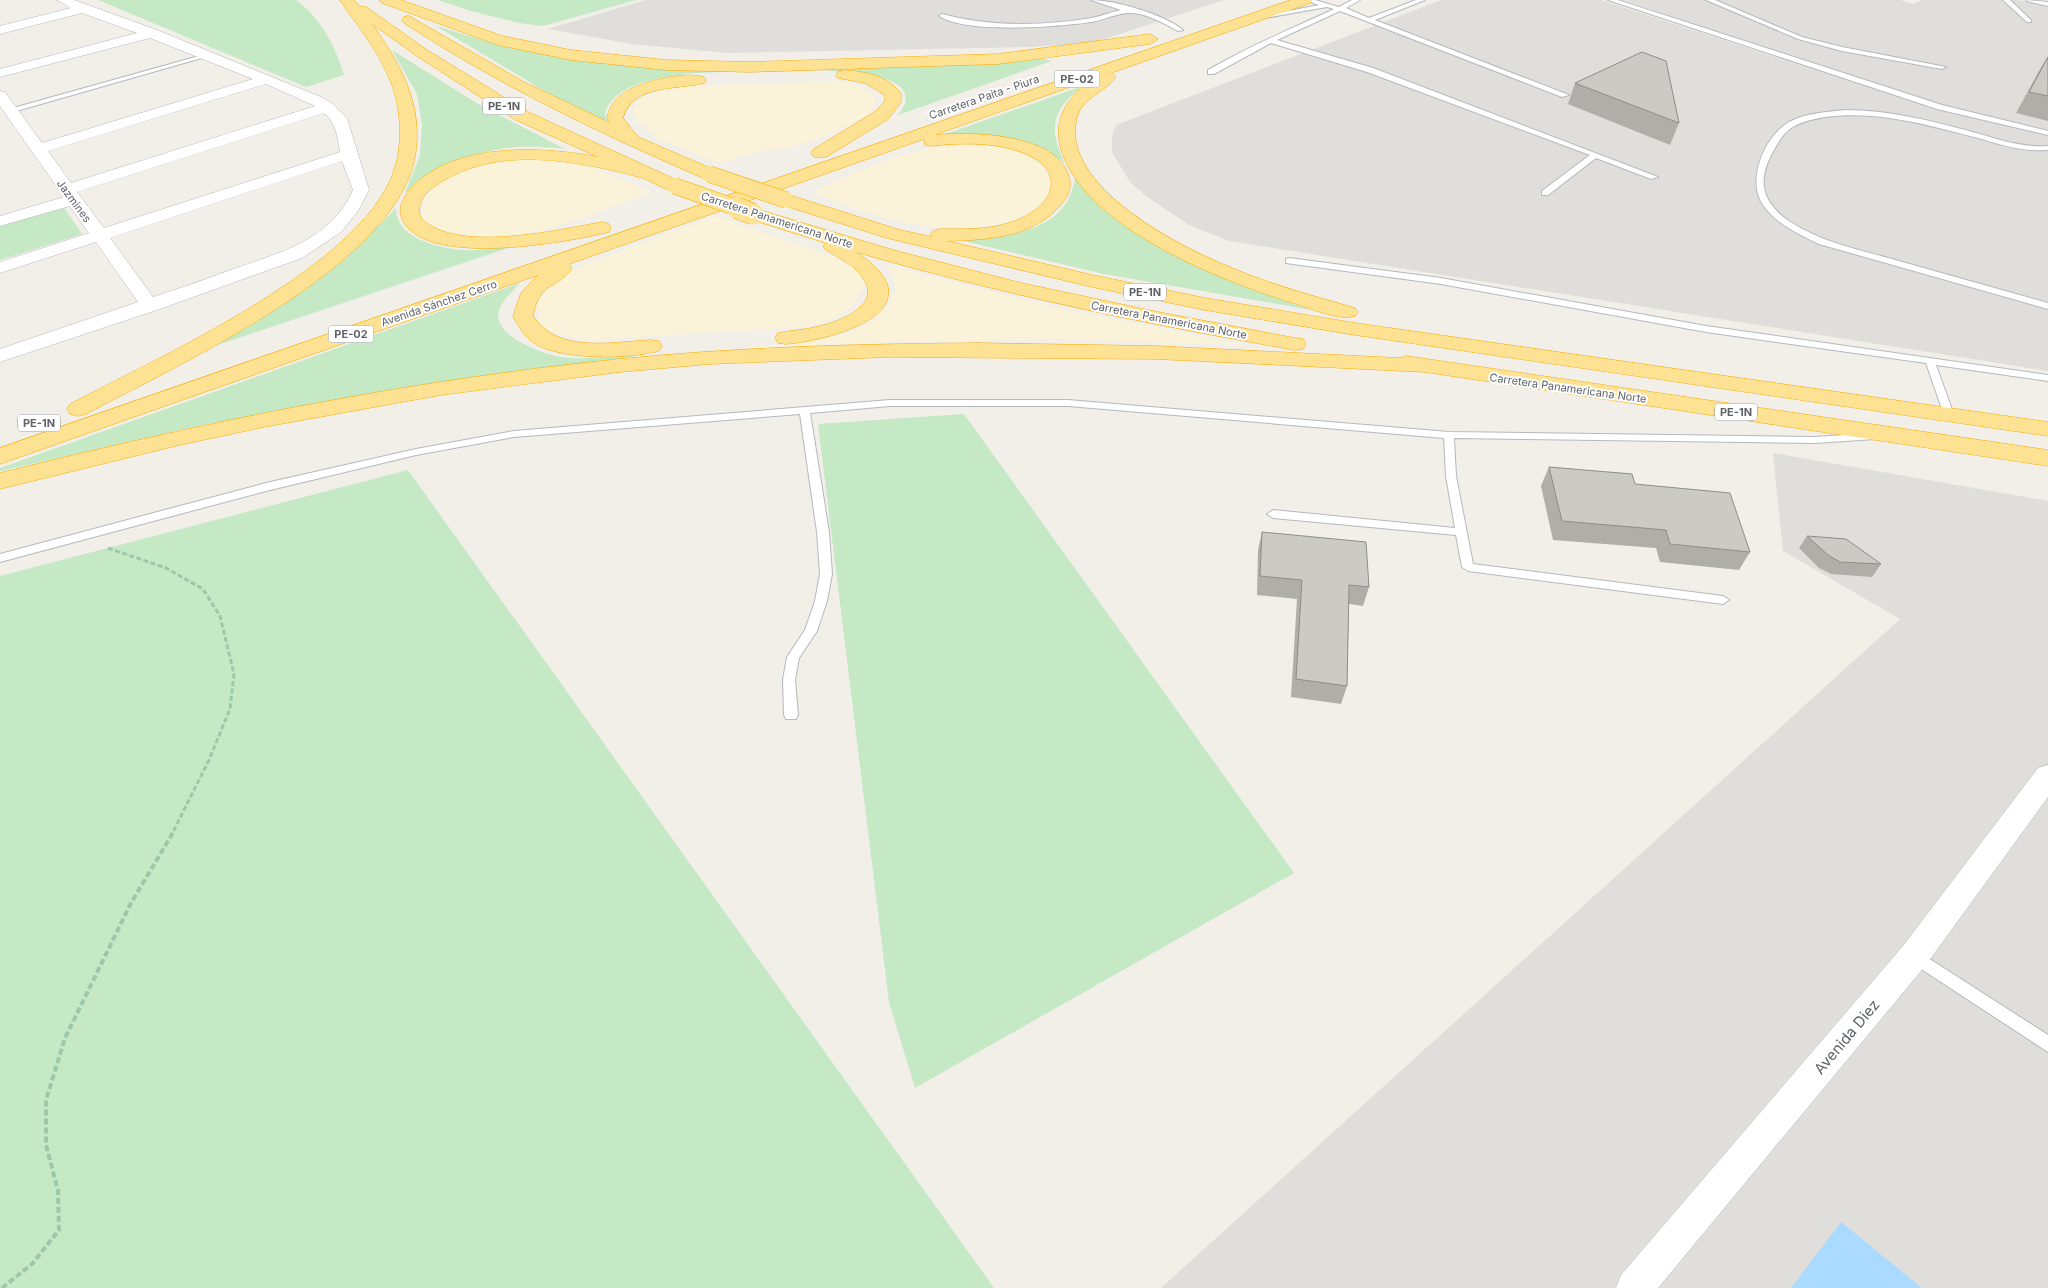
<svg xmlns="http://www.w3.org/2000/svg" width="2048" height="1288" font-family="Inter,sans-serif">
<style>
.industrial{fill:#e0deda}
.green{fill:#c5e8c5}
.sand{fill:#fbf3d9}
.water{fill:#aadaff}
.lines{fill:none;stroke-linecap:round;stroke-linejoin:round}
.lane-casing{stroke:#b5b8bc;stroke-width:2}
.street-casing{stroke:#b5b8bc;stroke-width:1}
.highway-casing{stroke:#f9ab00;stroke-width:1}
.path-far1{stroke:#9cc7a9;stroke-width:3;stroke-dasharray:5 2.5;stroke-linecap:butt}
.path{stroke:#9cc7a9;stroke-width:4;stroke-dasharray:6 3;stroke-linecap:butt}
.lane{fill:#fff;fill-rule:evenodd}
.street{fill:#fff;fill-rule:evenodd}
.highway{fill:#fde293;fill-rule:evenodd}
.highway-bridge-far1-casing{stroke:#f9ab00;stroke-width:17;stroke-linecap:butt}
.highway-bridge-casing{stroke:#f9ab00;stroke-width:22;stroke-linecap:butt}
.highway-bridge-far1{stroke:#fde293;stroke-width:16}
.highway-bridge{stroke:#fde293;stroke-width:21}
.wall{fill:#afaea9}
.building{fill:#cccac5;stroke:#8f8d8a}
.labels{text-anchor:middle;stroke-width:4;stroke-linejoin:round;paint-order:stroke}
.shield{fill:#fff;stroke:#8f9295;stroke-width:1}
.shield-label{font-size:11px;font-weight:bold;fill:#5f6368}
.far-street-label{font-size:11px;fill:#5f6368;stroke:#fff}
.near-street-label{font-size:15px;fill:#5f6368;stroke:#fff}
</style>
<rect width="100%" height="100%" fill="#f1efe8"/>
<!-- industrial -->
<g class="industrial">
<polygon points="646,0 1224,0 1092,43 1030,47 728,53 632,44 548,29"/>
<polygon points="1441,0 1601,0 1919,104 1625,0 1900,0 1913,4 1922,0 2020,0 2048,7 2048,371 1229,241 1189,225 1146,196 1130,182 1112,152 1112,136 1116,125"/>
<polygon points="1773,453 2048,501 2048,1288 1161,1288 1900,619 1783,551"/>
</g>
<!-- green -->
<g class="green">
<path d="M98,0H296C321,18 335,46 344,75L306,87Z"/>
<polygon points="438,0 636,0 543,26 519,23 471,11"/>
<path d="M436,26L499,45L538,53L666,69L789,72C748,73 617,63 605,114L608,123L548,93Z"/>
<path d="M392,50L478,104L565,149C507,140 449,155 405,193L420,155L422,125L417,94Z"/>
<path d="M1043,59L1052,61L898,115C934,72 836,71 816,71Z"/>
<path d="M1083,86C1051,110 1048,129 1065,163C1024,135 992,132 943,135Z"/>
<path d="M1075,178C1139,252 1223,280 1312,310L1104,274L955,239C1001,238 1067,235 1075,178Z"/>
<polygon points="63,206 82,234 0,260 0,225"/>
<path d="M396,208C395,238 438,248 462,250C480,251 499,247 517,245L199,351C237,330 276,310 311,285C342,262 369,236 396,208Z"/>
<path d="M520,283C513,291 502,300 499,310C490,337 551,358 571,358C592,359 615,356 636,356L372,394L202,425L0,471V468Z"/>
<polygon points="964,414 1294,873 915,1088 889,1002 818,424"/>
<polygon points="408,470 994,1288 0,1288 0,576"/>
</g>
<!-- sand -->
<g class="sand">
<path d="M837,81C851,83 863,85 873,95L875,106L867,115L827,136L785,149L764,150L724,162L710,160L658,139L638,122L633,111C639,90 672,88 690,86Z"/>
<path d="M957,143C978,144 1005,143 1024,153C1070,178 1051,208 1010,221C947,240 872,218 814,192C861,169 905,150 957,143Z"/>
<path d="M507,158H551L590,167L651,192C597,213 470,269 421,217C423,174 473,166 507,158Z"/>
<path d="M715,216L836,258L859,270L865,281C859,311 830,322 802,327L585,340L551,332L539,323L537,310L540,297L556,279L579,267Z"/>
<path d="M888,266L1061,309L1243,345L1063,339L870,342L738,349C784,343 853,345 886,308C891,302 895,296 895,288C896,281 890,272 888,266Z"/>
</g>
<!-- water -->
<polygon class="water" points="1841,1222 1922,1288 1791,1288"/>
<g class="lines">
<!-- lane casing -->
<g class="lane-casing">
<g id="lane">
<path d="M1091,0C1114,0 1166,15 1183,30L1178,31C1163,23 1148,14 1132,13C1118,12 1104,20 1091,22C1057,27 966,34 939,16L942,14C989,27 1043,26 1092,18C1102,16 1111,12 1121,10Z"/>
<path d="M1305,0H1315L1339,7L1352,0H1360L1346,8L1369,18L1416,0H1425L1375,20L1569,95L1562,97L1340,11L1277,40L1373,68L1658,177L1651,179L1596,158L1548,195H1542V191L1590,155L1367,72L1271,43L1214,74H1208V70C1249,46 1291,29 1334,9L1327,7L1265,18L1262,16L1319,5Z"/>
<polygon points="1608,0 1618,0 1942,105 2048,131 2048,135 1937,109"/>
<polygon points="1706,0 1715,0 1802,37 1842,47 1946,67 1942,69 1842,51 1798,39"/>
<polygon points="2003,0 2010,0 2031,20 2031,22 2027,22"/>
<polygon points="2026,0 2048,2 2048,6 2027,1"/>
<polygon points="206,54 212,55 13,112 6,110"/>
<path d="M1845,110C1888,110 1928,120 1969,131C1995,138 2021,148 2048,146V150C2023,152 2001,145 1978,138C1927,125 1878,110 1825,117C1815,119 1802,121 1793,127C1784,132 1779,141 1774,150C1757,179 1760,201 1789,221C1822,243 1861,250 1899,261C1948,275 1998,289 2048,303V309L1819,244C1799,234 1776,224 1763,205C1746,180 1765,136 1789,122C1806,113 1827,112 1845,110Z"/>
<polygon points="1289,258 1441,278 1706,326 2048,375 2048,381 1936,365 1954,415 1949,418 1944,415 1926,363 1706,332 1441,284 1286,263 1286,259"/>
<polygon points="890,400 1068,400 1449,432 1815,437 1875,433 1880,436 1875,439 1815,443 1454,438 1456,476 1473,564 1723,596 1729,600 1723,604 1468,571 1462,567 1456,535 1273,518 1267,514 1273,510 1455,528 1446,476 1444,438 1068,406 890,406 810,413 829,532 832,574 827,601 817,631 799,658 795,680 798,715 796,719 786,719 784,715 783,680 787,657 805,630 815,601 820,574 817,532 800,414 514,437 416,455 266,491 0,562 0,554 266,483 416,449 514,431"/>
<polygon points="1914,949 2048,1035 2048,1052 1909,961 1906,956 1909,951"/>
</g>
</g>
<!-- street casing -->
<g class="street-casing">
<g id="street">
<path d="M57,0H74L157,30L321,97L333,104L347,118L369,190L358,211L341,232L302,258L157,310L0,362V349L138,302L96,242L0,273V262L89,233L70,206L0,226V216L64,197L0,106V91L5,92L42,143L253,79L150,38L0,77V69L137,33L82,13L0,34V26L71,8ZM266,84L315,106L71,183L48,151ZM324,113C337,124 337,136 340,152L104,228L77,192ZM342,161L353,190C331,239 283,252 236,268C209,278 181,288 153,297L110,238Z"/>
<polygon points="2048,765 2048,797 1925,966 1658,1288 1616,1288 1621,1275 1903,946 2038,768"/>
</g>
</g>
<!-- highway casing -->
<g class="highway-casing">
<g id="highway">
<path d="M340,0H354L359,6L366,7L427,50L528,112L681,182L684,186L681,190C666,194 653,180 639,177C574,160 497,145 438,184C426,191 415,204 421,218C455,254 558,230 602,222L609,224L611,228L609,232C569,242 418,270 401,216C398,207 405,194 411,188C455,142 541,146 598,157L516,120L417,56L372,24C401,64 424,106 415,157C395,267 177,365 86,414L78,416L70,414L67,409L70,404C160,357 344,274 389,183C400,160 402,133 398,109C392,67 363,34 340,0Z"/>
<polygon points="380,0 401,0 502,36 571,50 666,60 750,62 998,54 1150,34 1158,39 1150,44 998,64 750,72 666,70 571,60 498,45 382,3"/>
<path d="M1291,0H1312L1310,3L1111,73L1116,77C1105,93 1083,96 1077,117C1058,186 1182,248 1232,268C1272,285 1314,296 1355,308L1358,312L1355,316C1337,321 1311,308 1293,303C1222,281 1079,226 1060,145C1054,115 1069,96 1093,79L934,135C969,131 1066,133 1070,183C1071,193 1064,202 1057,209C1029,238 985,240 947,241L1092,275L1205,298L1355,323L2048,422V436L1355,335L1205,310L1092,287L887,238L779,204L777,200L779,196L786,194L900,230L932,237L930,235L933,231L940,229C963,229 987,230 1009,223C1057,208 1071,167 1015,150C988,142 958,143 931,146L925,145L924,139L569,264L572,268C558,289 539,281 533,316C557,354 613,342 651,340L659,341L662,346L659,351C627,359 567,360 537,345C525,338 519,327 513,316L521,293L538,275L0,464V448Z"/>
<path d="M409,16L524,82L610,123L607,118C609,109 613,101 621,95C637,82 683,71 704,77L706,80L704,83C677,90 632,84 623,118L638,137L715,170L718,174L715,178H703C599,133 499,85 404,23L402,20L404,17Z"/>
<path d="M844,70C865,72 888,75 901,94V102L888,119L826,157H814L811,153L814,149L876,111L885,101V95L865,83L838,78L836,75L838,72Z"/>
<path d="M753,208L893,250L1021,283L1158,312L1295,338L1303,339L1306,344L1303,349L1295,350C1147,324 1000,294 856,252C942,308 836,340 786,344L778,343L775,338L778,333C792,330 807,330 820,326C841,321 882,305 863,278C855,265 839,258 826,250L823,246L826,243L746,218L744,214L746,210Z"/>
<path d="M978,343L1156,346L1400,358L1406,356L2048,450V466L1425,372L1156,359L888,357L710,364L620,372L441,395L264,427L175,446L0,489V473C204,422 411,380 620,359C739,347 858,344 978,343Z"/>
</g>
</g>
<!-- path-far1 -->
<polyline class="path-far1" points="108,548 166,568 203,589 220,616 234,674 230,709 209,760 173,832"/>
<!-- path -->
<polyline class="path" points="2,1288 32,1264 59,1230 58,1191 46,1145 46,1100 65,1038 131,903 174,831"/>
<!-- lane -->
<use href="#lane" class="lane"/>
<!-- street -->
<use href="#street" class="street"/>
<!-- highway -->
<use href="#highway" class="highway"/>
<!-- highway-bridge-far1 casing -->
<g class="highway-bridge-far1-casing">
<g id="highway-bridge-far1">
<polyline points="709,174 786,200"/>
<polyline points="675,186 740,209"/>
</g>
</g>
<!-- highway-bridge casing -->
<g class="highway-bridge-casing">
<polyline id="highway-bridge" points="737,208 753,214"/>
</g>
<!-- highway-bridge-far1 -->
<use href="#highway-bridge-far1" class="highway-bridge-far1"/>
<!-- highway-bridge -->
<use href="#highway-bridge" class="highway-bridge"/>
</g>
<!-- wall -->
<g class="wall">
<polygon points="2048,56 2048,121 2016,113 2039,71"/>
<polygon points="1575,83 1679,123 1670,145 1568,104"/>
<polygon points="1549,467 1635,484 1750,552 1739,570 1660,562 1656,548 1553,540 1541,486"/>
<polygon points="1262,532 1369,587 1363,606 1349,604 1347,686 1341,704 1291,697 1297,599 1257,595 1258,550"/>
<polygon points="1807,536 1881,564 1872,577 1831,574 1819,568 1799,548"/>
</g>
<!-- building -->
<g class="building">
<polygon points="1642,52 1666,61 1679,123 1575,83"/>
<polygon points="2048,57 2048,96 2029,92"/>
<polygon points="1549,467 1632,474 1635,484 1730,493 1750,552 1670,544 1666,530 1562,521"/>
<polygon points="1262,532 1366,542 1369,587 1349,585 1347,686 1296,679 1302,580 1260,576"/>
<polygon points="1807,536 1846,539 1881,564 1840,562 1828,555"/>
</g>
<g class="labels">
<!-- shield labels -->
<g class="shield">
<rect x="1054.5" y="70.5" width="45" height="17" rx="4"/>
<rect x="483" y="97.5" width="42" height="17" rx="4"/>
<rect x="1124" y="283.5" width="42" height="17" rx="4"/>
<rect x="328.5" y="325.5" width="45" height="17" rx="4"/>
<rect x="1715" y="403.5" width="42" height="17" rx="4"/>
<rect x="18" y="414.5" width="42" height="17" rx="4"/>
</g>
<g class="shield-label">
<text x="1077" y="83">PE-02</text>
<text x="504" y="110">PE-1N</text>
<text x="1145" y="296">PE-1N</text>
<text x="351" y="338">PE-02</text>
<text x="1736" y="416">PE-1N</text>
<text x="39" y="427">PE-1N</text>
</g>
<!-- far-street labels -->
<g class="far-street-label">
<text transform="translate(984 97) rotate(-19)" y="4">Carretera Paita - Piura</text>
<text transform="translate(74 201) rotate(54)" y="4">Jazmines</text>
<text transform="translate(777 220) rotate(18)" y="4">Carretera Panamericana Norte</text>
<text transform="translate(439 303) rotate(-19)" y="4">Avenida Sánchez Cerro</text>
<text transform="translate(1169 320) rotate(11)" y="4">Carretera Panamericana Norte</text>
<text transform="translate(1568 388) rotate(8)" y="4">Carretera Panamericana Norte</text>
</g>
<!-- near-street labels -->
<g class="near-street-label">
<text transform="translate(1847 1037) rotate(-50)" y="5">Avenida Diez</text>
</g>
</g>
</svg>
